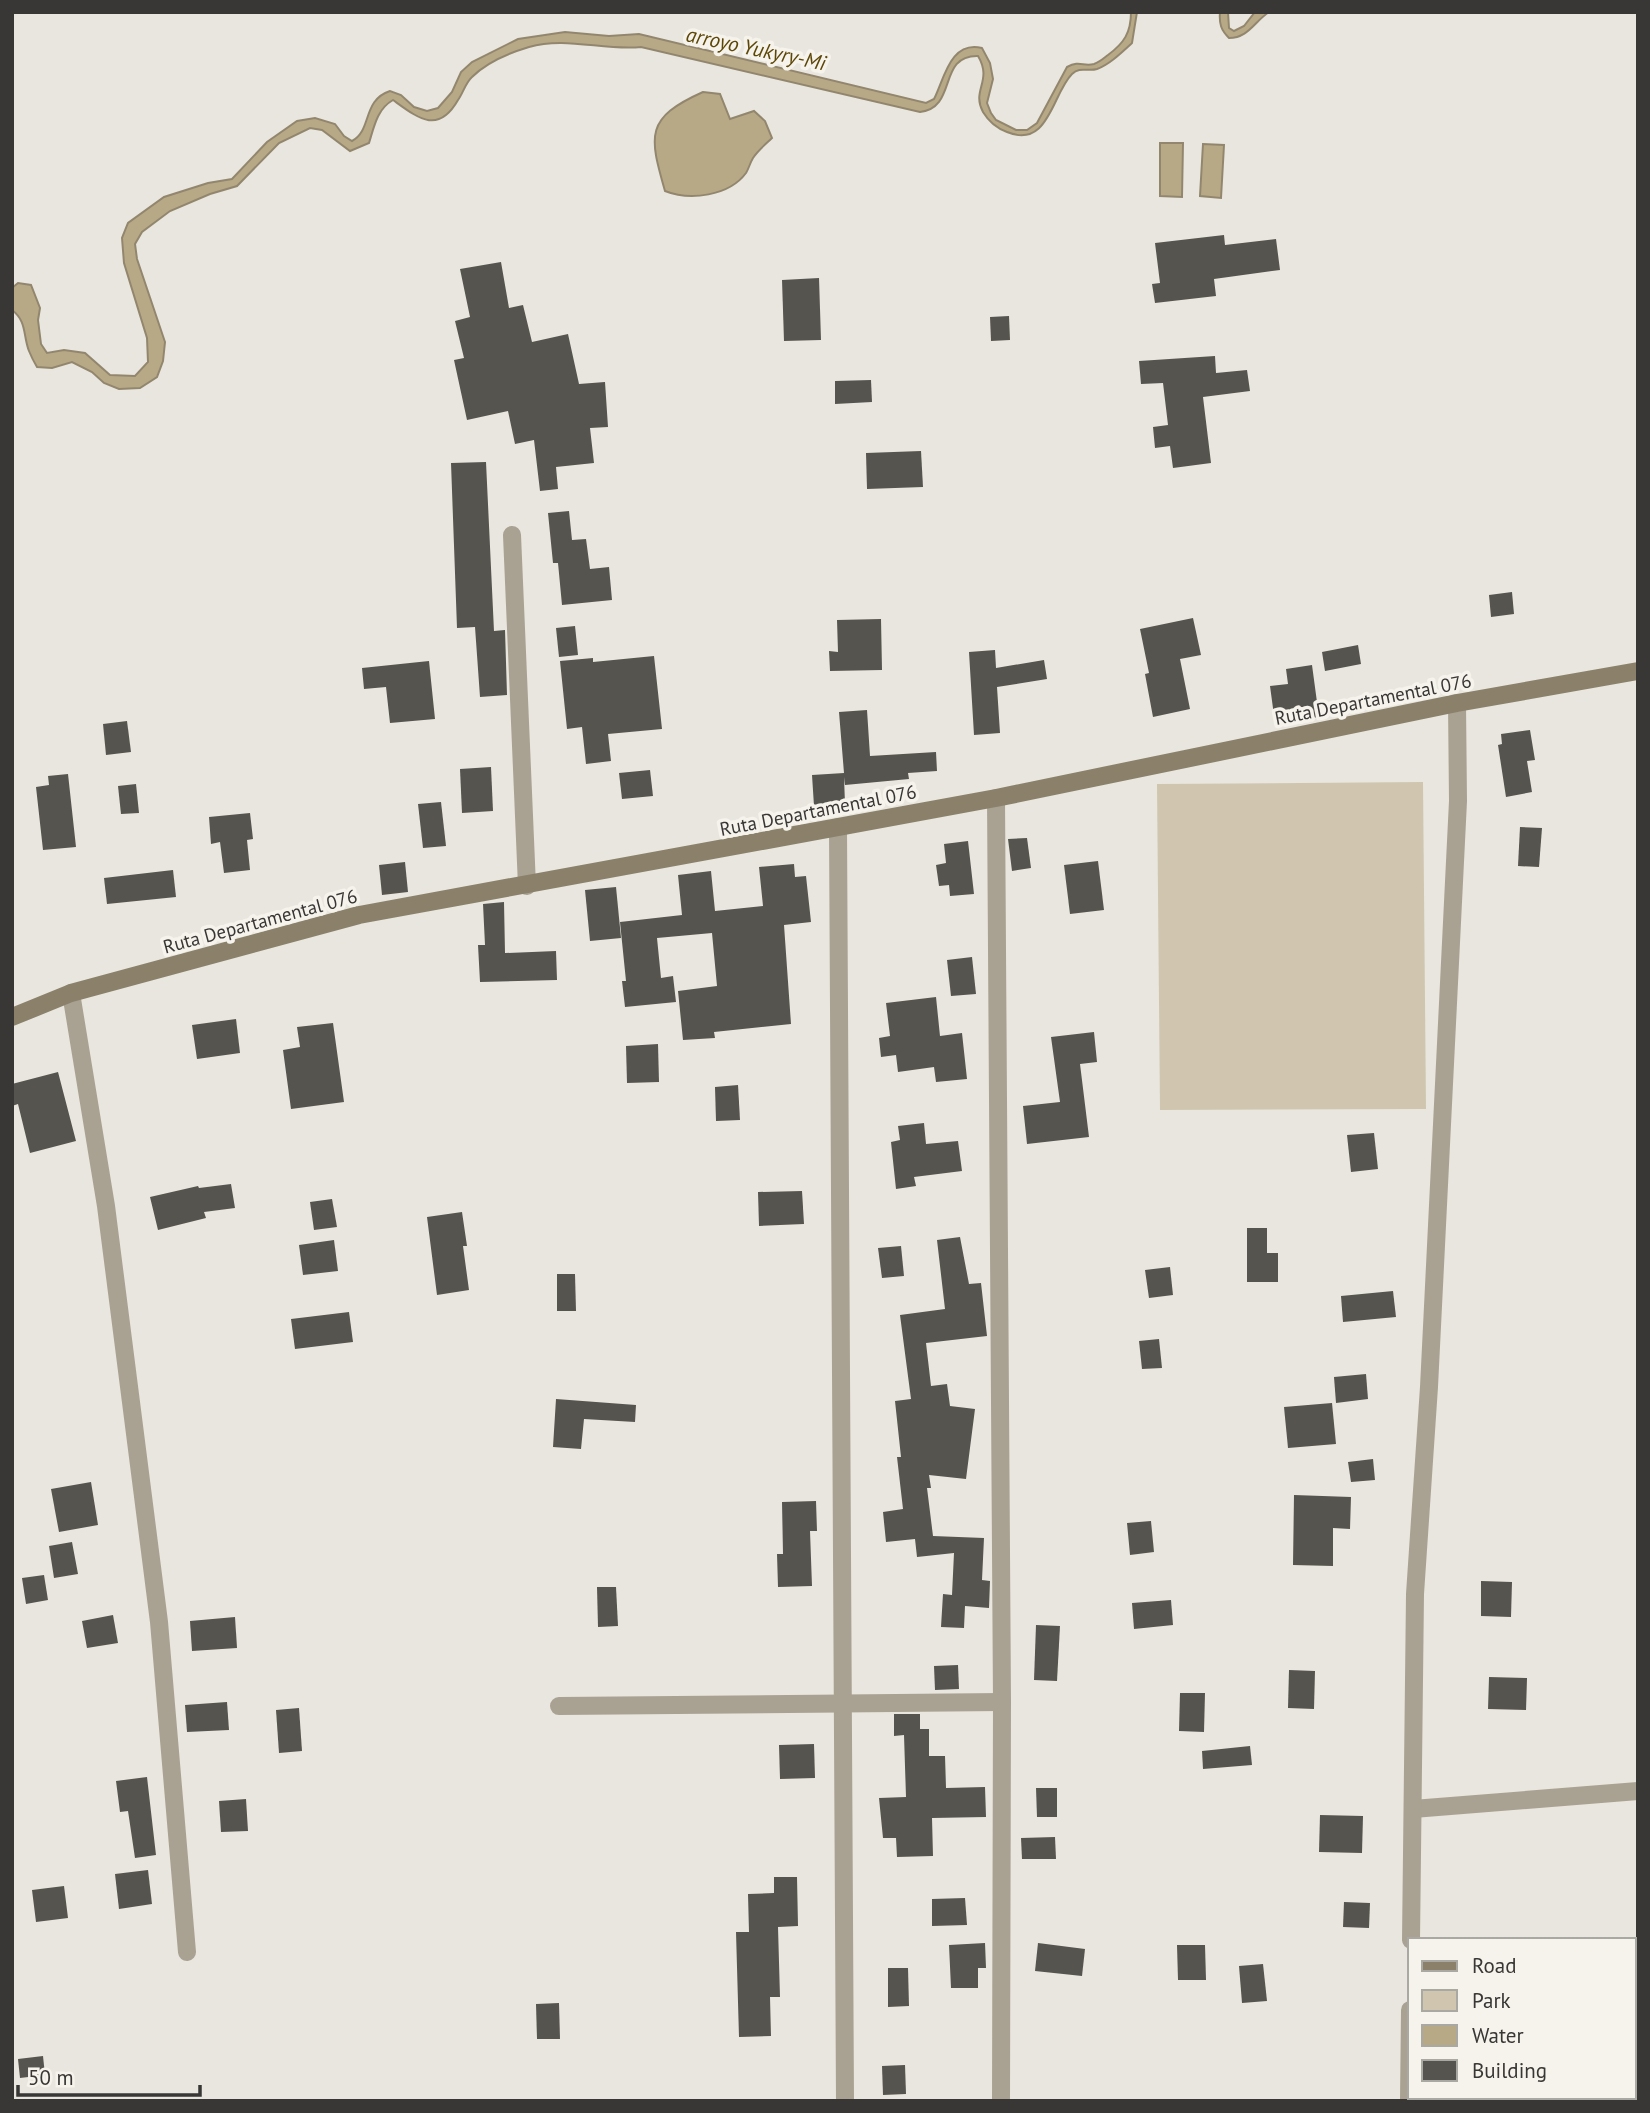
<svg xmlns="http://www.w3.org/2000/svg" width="1650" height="2113" font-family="'PT Sans',sans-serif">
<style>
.green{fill:#d0c6af}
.water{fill:#b8a986;stroke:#92876e;stroke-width:2}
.building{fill:#56544e}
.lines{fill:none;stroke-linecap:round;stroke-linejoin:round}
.minor{stroke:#a9a293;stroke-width:18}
.secondary{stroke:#8b816b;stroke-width:18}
.labels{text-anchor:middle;stroke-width:7;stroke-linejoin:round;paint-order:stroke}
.street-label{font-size:19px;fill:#393735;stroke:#f6f3ec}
.water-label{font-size:21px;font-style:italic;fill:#5d4706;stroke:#f6f3ec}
</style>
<rect width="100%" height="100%" fill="#e9e6df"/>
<!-- green -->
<polygon class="green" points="1423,782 1426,1109 1160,1110 1157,784"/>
<!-- water -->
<g class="water">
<path d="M1131,12H1137L1132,43C1121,53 1110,64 1097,69C1088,72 1080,66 1072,74C1052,94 1049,149 1007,132C996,128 989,122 983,112C971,90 993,81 978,56C937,55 958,108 920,112L641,47C604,51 566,36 529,47C509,53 487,62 472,77C466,82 463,93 458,100C438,135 418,118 393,100C377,109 374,127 369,143L350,151L322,130L310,128L279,143L237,186L210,194L170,211L142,232L135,244L137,259L165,342L163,361L157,377L140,388L119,389L104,383L92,372L72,362L52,368L37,367C34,362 31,356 29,351C23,336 27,321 12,310V288L18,283L31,285L40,308L38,320L41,344L47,353L64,350L85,353L110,375L135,376L148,362L147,338L124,263L122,238L128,223L164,197L208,183L232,179L267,142L297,121L315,118L335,124L344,136L352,141C372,131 362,100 390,91L401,95L414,107L427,111L438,108L452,92L461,72L472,62L518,39L565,32L609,36L639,34L926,103L934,99C944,80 950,40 982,48L990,63L993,79L987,103L991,113L996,120L1016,130H1027L1037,123L1067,67C1080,60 1083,67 1094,64C1100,62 1104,58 1108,55C1124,43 1131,33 1131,12Z"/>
<path d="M1220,12H1228L1229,28L1234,31L1244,26L1255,12H1269C1254,22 1248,38 1229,38C1221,30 1219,24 1220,12Z"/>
<path d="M703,92L720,94L730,119L754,111L765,121L772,138C766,144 758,150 753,158C750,163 749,168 746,173C729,196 690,201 665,191C649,135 645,118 703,92Z"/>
<polygon points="1160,143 1183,143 1182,197 1160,196"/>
<polygon points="1203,144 1224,145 1221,198 1200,196"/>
</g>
<!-- building -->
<g class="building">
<polygon points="1224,235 1225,245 1276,239 1280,270 1214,279 1216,296 1155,303 1152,284 1160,283 1155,243"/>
<polygon points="501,262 509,308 523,305 532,342 568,334 579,384 605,382 608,427 590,428 594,463 556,467 558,489 540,491 534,440 515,444 508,411 467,420 454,360 464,358 455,321 470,317 460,269"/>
<polygon points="819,278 821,340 784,341 782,280"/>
<polygon points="1009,316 1010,340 991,341 990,317"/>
<polygon points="1215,356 1216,373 1247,370 1250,391 1203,397 1211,463 1173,468 1170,446 1155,448 1153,427 1168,425 1163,383 1141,384 1139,361"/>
<polygon points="871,380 872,402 835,404 835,381"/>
<polygon points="921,451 923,487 867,489 866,453"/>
<polygon points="486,462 494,631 505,630 507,695 480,697 475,627 457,628 451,463"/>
<polygon points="569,511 572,540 586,539 590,569 609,567 612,600 562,605 558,563 553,563 548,513"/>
<polygon points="1512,592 1514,614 1491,617 1489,595"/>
<polygon points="1193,618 1201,655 1180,659 1190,709 1153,717 1145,674 1149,673 1140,629"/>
<polygon points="881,619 882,670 830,671 829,651 838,652 837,620"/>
<polygon points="575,626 578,655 559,657 556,628"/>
<polygon points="1358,645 1361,664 1325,671 1322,652"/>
<polygon points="995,650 996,668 1044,660 1047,679 997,687 1000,733 974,735 969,652"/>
<polygon points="654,656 662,729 608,734 611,761 586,764 582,727 567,729 560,661 593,658 593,662"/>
<polygon points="429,661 435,719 390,723 386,687 364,689 362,668"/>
<polygon points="1312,665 1319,717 1275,723 1270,686 1288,684 1286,669"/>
<polygon points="867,710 870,756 936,752 937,771 908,773 909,779 845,785 844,777 845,804 814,806 812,775 844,773 839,712"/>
<polygon points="127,721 131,752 106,755 103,724"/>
<polygon points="1530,730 1535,760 1527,761 1532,792 1506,797 1498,745 1502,744 1501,734"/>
<polygon points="491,767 493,811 462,813 460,769"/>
<polygon points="650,770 653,796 622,799 619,773"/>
<polygon points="68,774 76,847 43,850 36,787 49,785 48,776"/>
<polygon points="136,784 139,813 121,814 118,786"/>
<polygon points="441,802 446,846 423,848 418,804"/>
<polygon points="250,813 253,839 247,840 250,870 224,873 220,842 211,844 209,817"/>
<polygon points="1520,827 1542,828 1539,867 1518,866"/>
<polygon points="1027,838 1031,868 1012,871 1008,839"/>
<polygon points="968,841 974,894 950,896 949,885 939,886 936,865 946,863 944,844"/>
<polygon points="1098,861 1104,910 1070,914 1064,865"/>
<polygon points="405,862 408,892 382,895 379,865"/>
<polygon points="794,864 795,877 806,876 811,922 784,925 791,1024 714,1032 715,1038 683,1040 678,991 717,986 712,933 657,938 661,978 673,976 676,1002 625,1007 622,981 626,981 620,922 682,915 678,875 711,871 715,911 763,906 759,867"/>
<polygon points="173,870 176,897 107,904 104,878"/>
<polygon points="616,887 621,938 590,941 585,890"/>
<polygon points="504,902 505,953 556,951 557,980 480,982 478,945 485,945 483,904"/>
<polygon points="972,957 976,994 951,996 947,960"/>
<polygon points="936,997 940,1036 962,1033 967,1079 936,1082 934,1067 898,1072 896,1055 881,1057 879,1038 890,1036 886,1003"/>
<polygon points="236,1019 240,1053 197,1059 192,1025"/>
<polygon points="333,1023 344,1102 291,1109 283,1050 300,1047 297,1027"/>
<polygon points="1094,1032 1097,1062 1080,1064 1089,1137 1027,1144 1023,1106 1060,1102 1051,1037"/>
<polygon points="658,1044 659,1082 627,1083 626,1046"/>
<polygon points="58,1072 76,1141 30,1153 18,1104 12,1106 12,1084"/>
<polygon points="738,1085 740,1120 716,1121 715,1087"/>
<polygon points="924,1123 926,1144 958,1141 962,1171 914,1177 916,1186 896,1189 891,1142 900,1140 898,1126"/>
<polygon points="1374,1133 1378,1169 1351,1172 1347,1135"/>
<polygon points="231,1184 235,1208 204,1212 206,1218 158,1230 150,1197 198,1186 199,1188"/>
<polygon points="802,1191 804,1224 759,1226 758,1192"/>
<polygon points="332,1199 337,1227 314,1230 310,1202"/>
<polygon points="462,1212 467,1246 463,1246 469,1290 437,1295 427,1217"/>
<polygon points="1247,1228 1267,1228 1267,1253 1278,1253 1278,1282 1247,1282"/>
<polygon points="960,1237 969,1284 981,1283 987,1336 926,1343 931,1386 947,1384 950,1406 975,1409 966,1479 929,1475 931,1488 927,1488 933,1536 984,1538 982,1580 990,1581 989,1608 965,1606 964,1628 941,1627 943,1594 952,1595 954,1553 917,1557 915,1539 886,1542 883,1512 903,1509 897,1457 901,1457 895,1401 911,1399 900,1315 945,1309 937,1240"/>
<polygon points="334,1240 338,1271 303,1275 299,1245"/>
<polygon points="901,1246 904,1276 882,1278 878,1248"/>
<polygon points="1170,1267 1173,1295 1149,1298 1145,1270"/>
<polygon points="557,1274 575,1274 576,1311 557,1311"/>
<polygon points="1393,1291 1396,1317 1343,1322 1341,1296"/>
<polygon points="349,1312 353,1342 295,1349 291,1319"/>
<polygon points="1159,1339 1162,1368 1142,1369 1139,1341"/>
<polygon points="1366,1374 1368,1399 1336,1403 1334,1377"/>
<polygon points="556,1399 636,1405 635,1422 584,1419 581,1449 553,1447"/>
<polygon points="1332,1403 1336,1444 1288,1448 1284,1407"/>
<polygon points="1373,1459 1375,1480 1351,1482 1348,1462"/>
<polygon points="91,1482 98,1525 59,1532 51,1489"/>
<polygon points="1294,1495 1351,1497 1350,1529 1333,1528 1333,1566 1293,1565"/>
<polygon points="816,1501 817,1531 810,1531 812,1586 778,1587 777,1554 783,1554 782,1502"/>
<polygon points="1151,1521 1154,1552 1130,1555 1127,1523"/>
<polygon points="72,1542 78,1574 54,1578 49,1546"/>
<polygon points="44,1575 48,1600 26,1604 22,1578"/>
<polygon points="1481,1581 1512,1582 1511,1617 1481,1616"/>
<polygon points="597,1587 616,1587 618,1626 598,1627"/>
<polygon points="1171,1600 1173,1625 1134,1629 1132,1603"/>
<polygon points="113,1615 118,1643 87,1648 82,1621"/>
<polygon points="235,1617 237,1648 192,1651 190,1621"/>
<polygon points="1036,1625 1060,1626 1057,1681 1034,1680"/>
<polygon points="958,1665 959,1689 935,1690 934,1666"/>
<polygon points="1289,1670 1315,1671 1314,1709 1288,1708"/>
<polygon points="1489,1677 1527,1678 1526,1710 1488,1709"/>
<polygon points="1180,1693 1205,1693 1204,1732 1179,1731"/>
<polygon points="227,1702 229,1730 187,1732 185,1705"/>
<polygon points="299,1708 302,1751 279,1753 276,1710"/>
<polygon points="894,1714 920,1714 920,1729 929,1729 929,1756 945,1756 946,1788 985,1787 986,1817 932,1818 933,1856 897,1857 896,1838 883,1838 879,1798 906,1797 904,1735 894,1736"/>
<polygon points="814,1744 815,1778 780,1779 779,1745"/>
<polygon points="1250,1746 1252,1765 1203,1769 1202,1751"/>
<polygon points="147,1777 156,1855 135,1858 128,1811 120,1812 116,1781"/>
<polygon points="1036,1788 1057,1788 1057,1817 1037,1817"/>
<polygon points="246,1799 248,1831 221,1832 219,1801"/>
<polygon points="1320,1815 1363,1816 1362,1853 1319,1852"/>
<polygon points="1055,1837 1056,1859 1022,1859 1021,1838"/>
<polygon points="148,1870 152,1904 119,1909 115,1874"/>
<polygon points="774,1877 797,1877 798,1926 778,1927 780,1997 770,1997 771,2036 739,2037 736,1932 749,1932 748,1894 774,1893"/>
<polygon points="64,1886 68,1918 36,1922 32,1890"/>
<polygon points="965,1898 967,1925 932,1926 932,1899"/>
<polygon points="1344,1902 1370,1903 1369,1928 1343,1927"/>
<polygon points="985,1943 986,1968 978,1968 978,1988 951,1988 949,1945"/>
<polygon points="1038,1943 1085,1949 1082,1976 1035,1971"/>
<polygon points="1177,1945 1205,1945 1206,1980 1178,1980"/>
<polygon points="1263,1964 1267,2001 1242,2003 1239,1966"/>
<polygon points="888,1968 908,1968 909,2006 888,2007"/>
<polygon points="559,2003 560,2039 537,2039 536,2004"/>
<polygon points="43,2056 45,2075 20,2078 18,2059"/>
<polygon points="905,2065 906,2094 883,2095 882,2066"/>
</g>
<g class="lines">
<!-- minor -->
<g class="minor">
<polyline points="512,535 527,886"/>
<polyline points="996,798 1002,1702 1001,2101"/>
<polyline points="838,827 845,2101"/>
<polyline points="71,993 106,1206 159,1622 187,1952"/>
<polyline points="559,1706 1002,1702"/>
<polyline points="1413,1809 1638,1791"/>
<polyline points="1411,1940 1415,1594 1429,1387 1458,801 1457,703"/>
<polyline points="1409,2101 1410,2010"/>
</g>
<!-- secondary -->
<polyline class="secondary" points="12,1017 71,993 359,915 996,798 1457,703 1638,671"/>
</g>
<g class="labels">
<!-- street labels -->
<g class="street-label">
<text transform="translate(1373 699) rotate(-11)" y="7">Ruta Departamental 076</text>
<text transform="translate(818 810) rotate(-11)" y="7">Ruta Departamental 076</text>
<text transform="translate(260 921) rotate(-15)" y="7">Ruta Departamental 076</text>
</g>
<!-- water labels -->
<g class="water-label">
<text transform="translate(756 49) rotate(12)" y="7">arroyo Yukyry-Mi</text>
</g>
</g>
<!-- border -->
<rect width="1650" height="2113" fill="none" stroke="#393735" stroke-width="28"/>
<!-- legend -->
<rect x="1408" y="1938" width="228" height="161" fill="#f6f3ec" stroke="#aaa8a3" stroke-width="2"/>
<rect x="1422" y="1961" width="35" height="10" fill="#8b816b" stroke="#aaa8a3" stroke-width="2"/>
<text x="1472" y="1973" font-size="21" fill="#393735">Road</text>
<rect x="1422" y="1990" width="35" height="21" fill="#d0c6af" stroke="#aaa8a3" stroke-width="2"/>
<text x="1472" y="2008" font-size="21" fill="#393735">Park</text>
<rect x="1422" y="2025" width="35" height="21" fill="#b8a986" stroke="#aaa8a3" stroke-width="2"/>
<text x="1472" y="2043" font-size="21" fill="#393735">Water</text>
<rect x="1422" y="2060" width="35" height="21" fill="#56544e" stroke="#aaa8a3" stroke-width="2"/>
<text x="1472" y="2078" font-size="21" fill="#393735">Building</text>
<!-- scale -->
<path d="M18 2085v10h182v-10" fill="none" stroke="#393735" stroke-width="3.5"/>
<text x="28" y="2085" font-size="21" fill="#393735" stroke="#f6f3ec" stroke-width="5" paint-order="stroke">50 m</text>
</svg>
